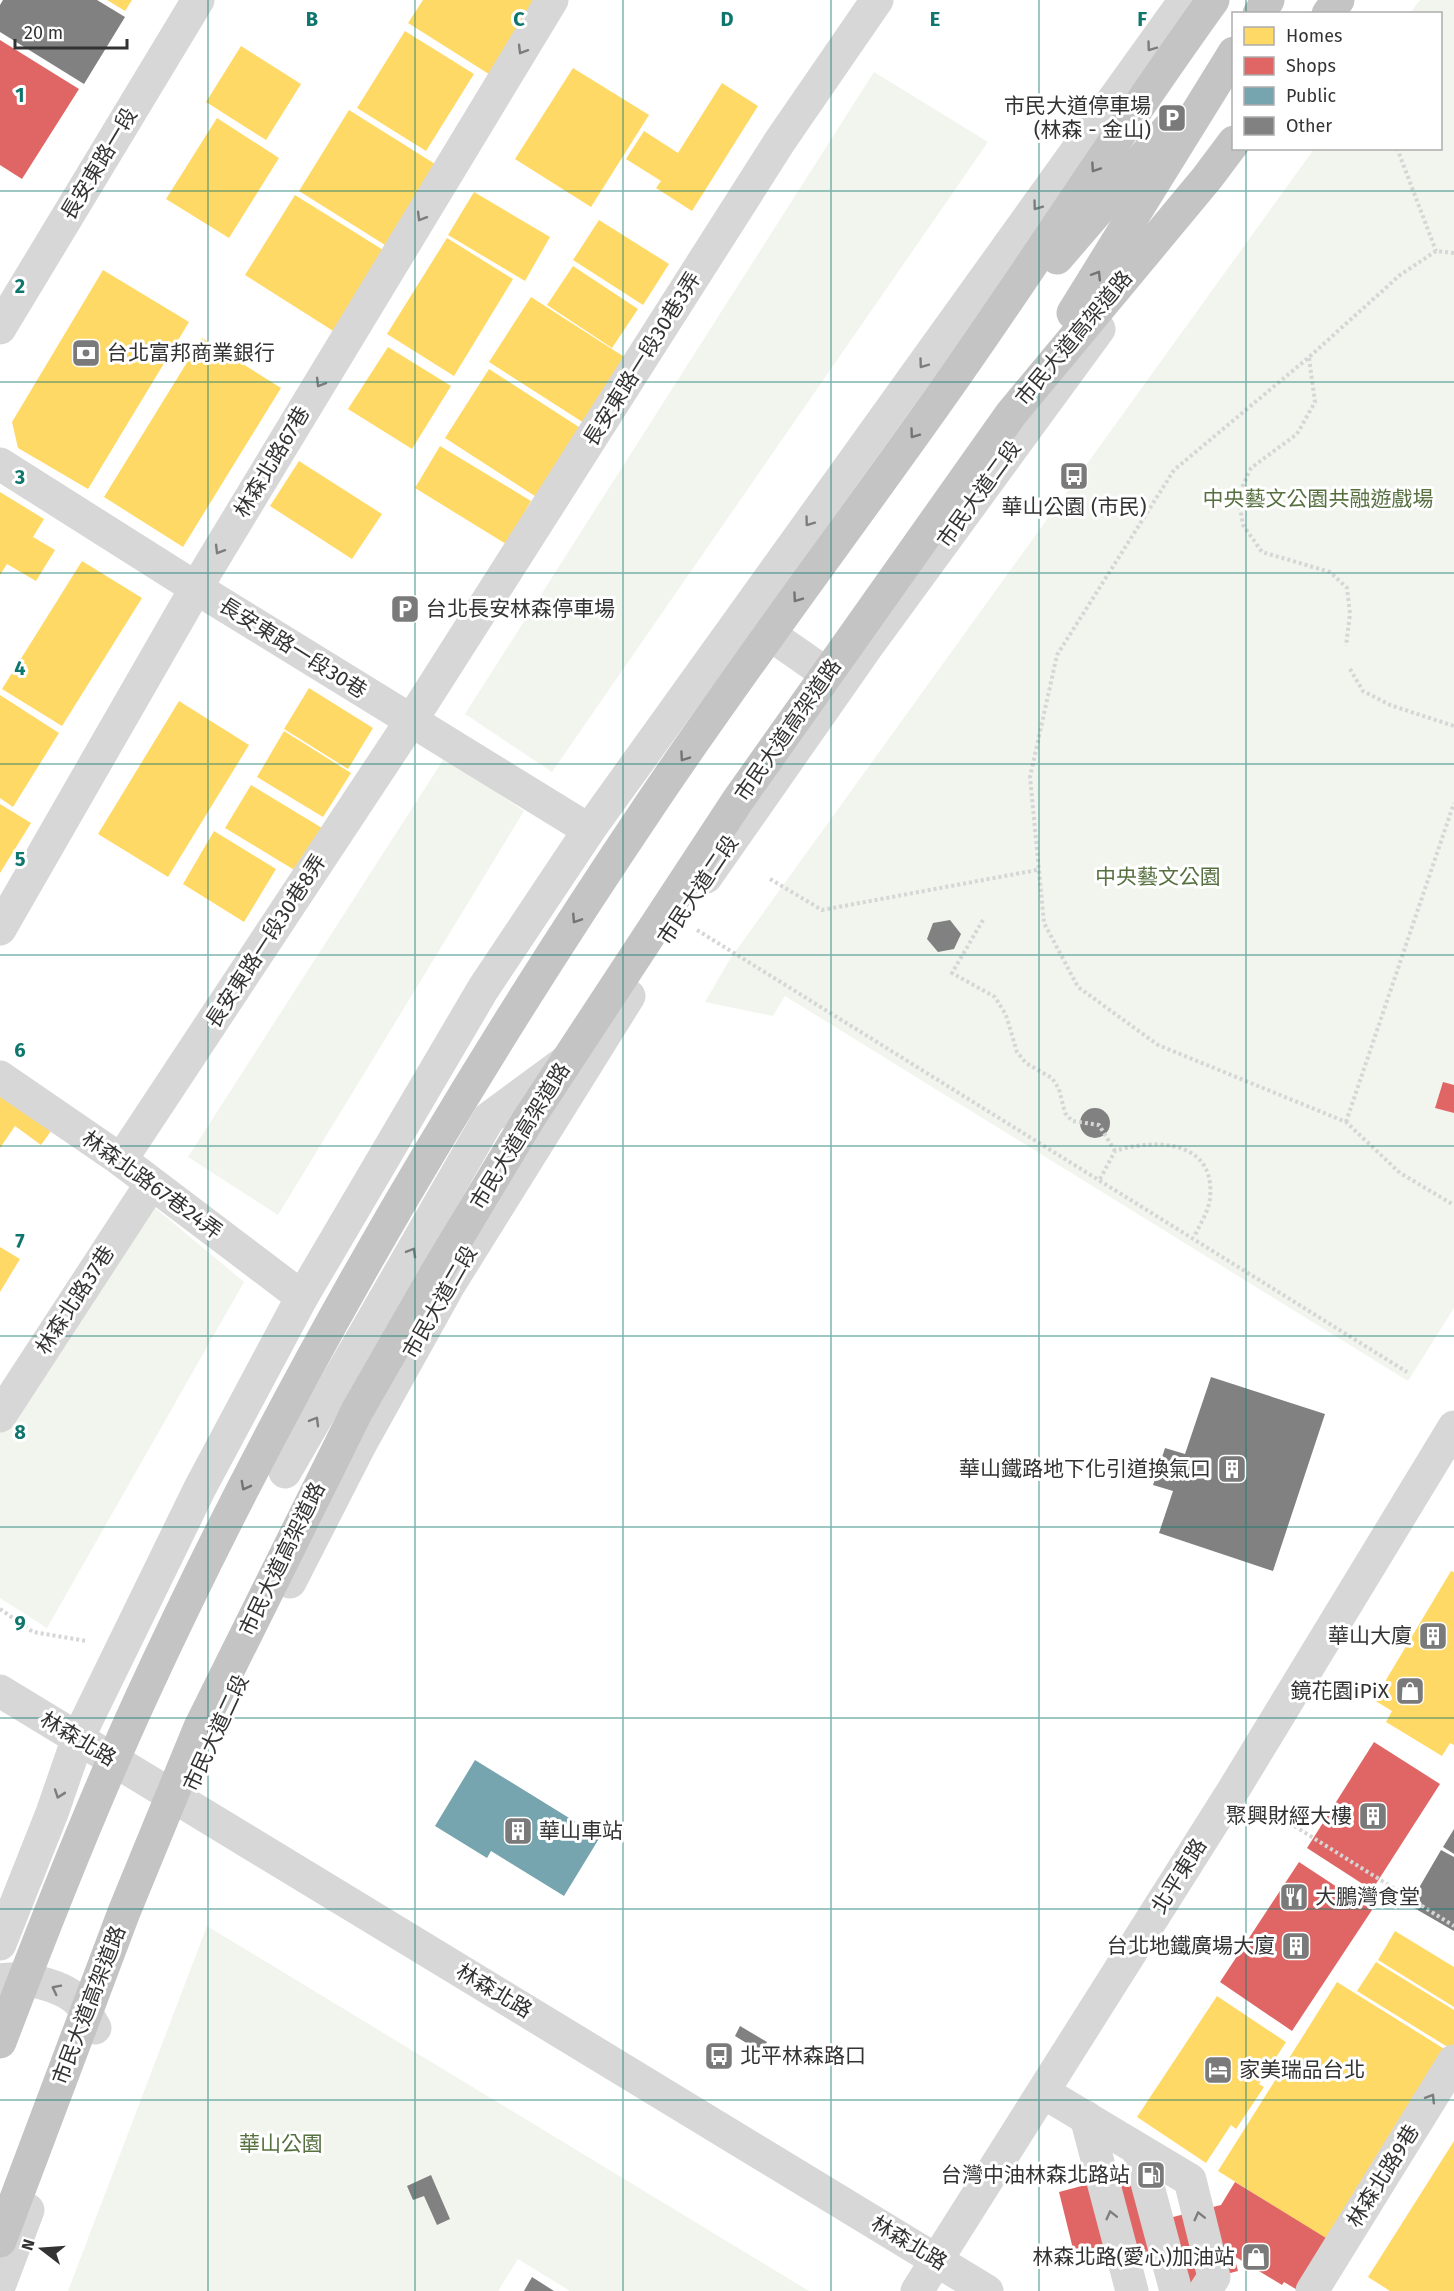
<svg xmlns="http://www.w3.org/2000/svg" width="1454" height="2291" font-family="'Fira Sans','Noto Sans TC',sans-serif">
<style>
.green{fill:#f1f5ed}
.homes{fill:#ffd966}
.shops{fill:#e06666}
.public{fill:#76a5af}
.building{fill:#818181}
.lines{fill:none;stroke-linecap:round;stroke-linejoin:round}
.path{stroke:#d6d6d6;stroke-width:4;stroke-dasharray:3 3;stroke-linecap:butt}
.minor{stroke:#d7d7d7;stroke-width:33}
.highway{stroke:#c4c4c4;stroke-width:33}
.oneway{stroke:#7d7d7d}
.oneway2{stroke:#747474}
.grid{fill:none;stroke:#0f766e;stroke-width:1.5;stroke-opacity:0.55}
.labels{text-anchor:middle;stroke-width:6;stroke-linejoin:round;paint-order:stroke}
.poi-label{font-size:21px;fill:#333;stroke:#fff;text-anchor:end}
.street-label{font-size:21px;fill:#333;stroke:#fff}
.park-label{font-size:21px;fill:#56703f;stroke:#fff}
.grid-label{font-size:20px;text-anchor:middle;font-weight:bold;fill:#0f766e;stroke:#fff;stroke-width:6;stroke-linejoin:round;paint-order:stroke}
</style>
<rect width="100%" height="100%" fill="#fff"/>
<!-- green -->
<g class="green">
<polygon points="1420,0 1454,0 1454,1308 1408,1381 785,996 773,1016 705,1002 730,959 1314,149 1440,148 1440,14 1410,13"/>
<polygon points="874,72 988,142 552,772 465,714"/>
<polygon points="445,757 524,811 278,1215 188,1157"/>
<polygon points="148,1202 244,1282 47,1628 0,1598 0,1424"/>
<polygon points="207,1926 809,2291 570,2291 518,2259 498,2291 68,2291"/>
</g>
<!-- homes -->
<g class="homes">
<polygon points="107,0 132,0 125,11"/>
<polygon points="423,0 532,0 538,3 492,76 408,23"/>
<polygon points="405,31 474,74 426,151 357,108"/>
<polygon points="241,46 301,84 266,140 206,102"/>
<polygon points="573,68 649,115 591,207 515,159"/>
<polygon points="722,83 758,106 692,211 656,188 661,181 626,159 644,131 678,153"/>
<polygon points="349,110 443,169 393,250 299,191"/>
<polygon points="217,118 279,158 229,238 166,199"/>
<polygon points="474,192 550,237 525,281 448,235"/>
<polygon points="295,195 388,253 338,334 245,275"/>
<polygon points="599,220 669,264 643,305 573,260"/>
<polygon points="447,238 513,279 454,376 387,334"/>
<polygon points="573,266 638,309 612,348 547,305"/>
<polygon points="103,270 189,322 88,489 18,448 12,422"/>
<polygon points="531,297 626,358 584,423 489,362"/>
<polygon points="202,338 281,388 183,547 104,497"/>
<polygon points="388,347 451,386 412,449 348,409"/>
<polygon points="489,369 582,429 538,498 445,438"/>
<polygon points="440,446 531,501 506,544 415,488"/>
<polygon points="299,461 382,514 352,559 270,506"/>
<polygon points="0,492 44,519 33,537 55,550 36,581 7,564 0,575"/>
<polygon points="82,561 142,598 62,726 2,689"/>
<polygon points="309,688 373,728 348,769 284,729"/>
<polygon points="0,695 59,733 13,807 0,798"/>
<polygon points="179,701 249,745 168,877 98,834"/>
<polygon points="284,731 351,773 323,817 257,777"/>
<polygon points="251,785 322,828 296,871 225,828"/>
<polygon points="0,804 31,823 0,873"/>
<polygon points="214,831 276,869 244,922 183,884"/>
<polygon points="0,1095 51,1131 41,1145 15,1126 0,1148"/>
<polygon points="0,1247 20,1259 0,1292"/>
<polygon points="1451,1571 1454,1572 1454,1745 1450,1743 1442,1756 1386,1722 1392,1711 1374,1700"/>
<polygon points="1395,1931 1454,1967 1454,2007 1378,1960"/>
<polygon points="1376,1962 1454,2010 1454,2051 1357,1991"/>
<polygon points="1337,1982 1454,2055 1337,2246 1218,2171"/>
<polygon points="1217,1996 1286,2042 1259,2084 1264,2087 1236,2129 1231,2125 1206,2163 1137,2117"/>
<polygon points="1454,2141 1454,2291 1390,2291 1368,2277"/>
</g>
<!-- shops -->
<g class="shops">
<polygon points="0,40 79,89 22,179 0,165"/>
<polygon points="1443,1082 1454,1085 1454,1113 1435,1108"/>
<polygon points="1374,1742 1440,1784 1372,1890 1307,1848"/>
<polygon points="1299,1862 1372,1910 1292,2031 1220,1982"/>
<polygon points="1159,2176 1169,2218 1221,2205 1235,2182 1334,2243 1299,2291 1284,2282 1282,2285 1234,2256 1238,2271 1184,2285 1177,2257 1123,2270 1116,2242 1074,2253 1059,2192 1104,2180 1107,2189"/>
</g>
<!-- public -->
<polygon class="public" points="475,1760 600,1837 564,1896 491,1851 487,1858 435,1826"/>
<!-- building -->
<g class="building">
<polygon points="3,0 97,0 125,17 84,84 0,32 0,5"/>
<polygon points="950,920 961,934 954,949 938,952 927,939 933,923"/>
<circle cx="1095" cy="1123" r="15"/>
<polygon points="1211,1377 1325,1414 1273,1571 1159,1533 1173,1491 1153,1485 1165,1448 1185,1454"/>
<polygon points="1454,1829 1454,1854 1443,1847"/>
<polygon points="1441,1850 1454,1857 1454,1931 1409,1905"/>
<polygon points="740,2026 767,2042 761,2052 735,2036"/>
<polygon points="431,2175 450,2219 437,2225 424,2196 413,2200 407,2186"/>
<polygon points="532,2277 554,2291 524,2291"/>
</g>
<g class="lines">
<!-- path -->
<g class="path">
<polyline points="1397,148 1436,251"/>
<polyline points="1454,253 1436,251 1400,275 1308,358 1174,470 1057,655 1030,777 1044,923 1078,987 1158,1045 1346,1122 1400,1173 1454,1205"/>
<polyline points="1309,358 1315,402 1297,434 1251,468 1238,496 1243,525 1262,552 1330,572 1347,588 1350,614 1346,646"/>
<polyline points="1350,669 1363,691 1390,705 1454,726"/>
<polyline points="770,879 822,910 1037,870"/>
<polyline points="983,920 952,973 995,997 1006,1015 1017,1052 1026,1063 1052,1078 1059,1089 1065,1113 1072,1121 1099,1125 1115,1151"/>
<polyline points="697,930 1407,1372"/>
<polyline points="1346,1122 1454,803"/>
<path d="M1100,1179L1115,1151C1155,1138 1216,1140 1210,1198C1209,1211 1199,1226 1194,1237"/>
<polyline points="0,1609 33,1632 87,1641"/>
<polyline points="1264,1807 1454,1926"/>
</g>
<!-- minor -->
<g class="minor">
<polyline points="0,328 198,0"/>
<polyline points="0,464 196,588 589,830"/>
<polyline points="746,632 758,626 831,677 825,698"/>
<polyline points="706,877 866,648 1099,329"/>
<polyline points="0,929 196,588 552,0"/>
<polyline points="0,1077 121,1160 302,1297"/>
<polyline points="121,1160 411,721 780,141 877,0"/>
<polyline points="0,1416 151,1184"/>
<polyline points="285,1472 489,1118 565,1062"/>
<polyline points="290,1582 360,1445 449,1285 629,996"/>
<polyline points="0,1691 987,2291"/>
<polyline points="0,1944 52,1813 78,1738 200,1488 302,1297 483,989 589,830 1185,0"/>
<path d="M0,1980C23,1976 64,1985 80,2003C86,2010 90,2020 95,2028"/>
<polyline points="1043,2092 1190,2180 1214,2277 1205,2291"/>
<polyline points="1086,2117 1132,2291"/>
<polyline points="1138,2149 1176,2291"/>
<polyline points="0,2284 28,2210"/>
<polyline points="917,2291 1234,1789 1454,1427"/>
<polyline points="1312,2291 1454,2061"/>
</g>
<!-- highway -->
<g class="highway">
<polyline points="1259,14 1268,0"/>
<polyline points="1328,14 1338,0"/>
<polyline points="1057,258 1168,129"/>
<polyline points="1073,313 1234,53"/>
<path d="M0,2042C44,1926 89,1811 141,1698C284,1387 459,1089 650,805C748,659 855,519 956,375C1043,251 1124,123 1213,0"/>
<polyline points="0,2241 124,1912 200,1727 357,1411 435,1275 528,1120 738,800 1011,414 1207,178 1234,142"/>
</g>
</g>
<!-- one-way arrows -->
<defs><path id="oneway-chevron" d="M-2-3.5L2.5 0L-2 3.5" fill="none" stroke-width="1.6" stroke-linecap="round" stroke-linejoin="round" transform="scale(1.5)"/></defs>
<g class="oneway">
<use href="#oneway-chevron" transform="translate(1151 47) rotate(126)"/>
<use href="#oneway-chevron" transform="translate(522 50) rotate(121)"/>
<use href="#oneway-chevron" transform="translate(1037 206) rotate(126)"/>
<use href="#oneway-chevron" transform="translate(421 217) rotate(121)"/>
<use href="#oneway-chevron" transform="translate(923 364) rotate(126)"/>
<use href="#oneway-chevron" transform="translate(320 383) rotate(121)"/>
<use href="#oneway-chevron" transform="translate(809 522) rotate(126)"/>
<use href="#oneway-chevron" transform="translate(219 550) rotate(121)"/>
<use href="#oneway-chevron" transform="translate(412 1252) rotate(-60)"/>
<use href="#oneway-chevron" transform="translate(315 1421) rotate(-60)"/>
<use href="#oneway-chevron" transform="translate(59 1794) rotate(109)"/>
<use href="#oneway-chevron" transform="translate(56 1989) rotate(-153)"/>
<use href="#oneway-chevron" transform="translate(1431 2098) rotate(-58)"/>
<use href="#oneway-chevron" transform="translate(1111 2215) rotate(-104)"/>
<use href="#oneway-chevron" transform="translate(1199 2216) rotate(-104)"/>
</g>
<g class="oneway2">
<use href="#oneway-chevron" transform="translate(1095 168) rotate(124)"/>
<use href="#oneway-chevron" transform="translate(1097 275) rotate(-58)"/>
<use href="#oneway-chevron" transform="translate(914 434) rotate(126)"/>
<use href="#oneway-chevron" transform="translate(797 598) rotate(125)"/>
<use href="#oneway-chevron" transform="translate(684 757) rotate(125)"/>
<use href="#oneway-chevron" transform="translate(576 919) rotate(123)"/>
<use href="#oneway-chevron" transform="translate(245 1486) rotate(118)"/>
</g>
<!-- grid -->
<path class="grid" d="M208,0V2291M415,0V2291M623,0V2291M831,0V2291M1039,0V2291M1246,0V14M1246,148V2291M0,191H1454M0,382H1454M0,573H1454M0,764H1454M0,955H1454M0,1146H1454M0,1336H1454M0,1527H1454M0,1718H1454M0,1909H1454M0,2100H1454"/>
<!-- icons -->
<defs>
<g id="parking-square" transform="scale(1.5)"><rect x="-9" y="-9" width="18" height="18" rx="4" fill="#7a7a7a" stroke="#fff"/><path d="M-3.5-5.5H1a3.5 3.5 0 0 1 0 7H-1V5.5H-3.5ZM-1-3.4V-.6H.8a1.4 1.4 0 0 0 0-2.8Z" fill="#fff"/></g>
<g id="bank-square" transform="scale(1.5)"><rect x="-9" y="-9" width="18" height="18" rx="4" fill="#7a7a7a" stroke="#fff"/><path d="M-6-4H6V4H-6ZM0-2.3a2.3 2.3 0 1 0 0 4.6a2.3 2.3 0 1 0 0-4.6Z" fill="#fff"/></g>
<g id="bus-square" transform="scale(1.5)"><rect x="-9" y="-9" width="18" height="18" rx="4" fill="#7a7a7a" stroke="#fff"/><path d="M-5-6H5V4H4V6H2V4H-2V6H-4V4H-5ZM-3.5-4V0h7V-4ZM-3.5 1.2v1.5H-2V1.2ZM2 1.2v1.5H3.5V1.2Z" fill="#fff"/></g>
<g id="building-square" transform="scale(1.5)"><rect x="-9" y="-9" width="18" height="18" rx="4" fill="#7a7a7a" stroke="#fff"/><path d="M-4-6H4V6H1V3H-1V6H-4ZM-2.5-4.3h1.7v1.8h-1.7ZM.8-4.3h1.7v1.8H.8ZM-2.5-1h1.7V.8h-1.7ZM.8-1h1.7V.8H.8Z" fill="#fff"/></g>
<g id="shop-square" transform="scale(1.5)"><rect x="-9" y="-9" width="18" height="18" rx="4" fill="#7a7a7a" stroke="#fff"/><path d="M-5-2.5h2.3a2.7 3.5 0 0 1 5.4 0H5L5.5 6h-11ZM-1.5-2.5h3a1.5 2.3 0 0 0-3 0Z" fill="#fff"/></g>
<g id="restaurant-square" transform="scale(1.5)"><rect x="-9" y="-9" width="18" height="18" rx="4" fill="#7a7a7a" stroke="#fff"/><path d="M-5-6h1v4h1v-4h1v4h1v-4h1v5L-1.5 .5V6h-2V.5L-5-1ZM5-6V6H3V1.5H1.5Q1.5-4 5-6Z" fill="#fff"/></g>
<g id="hotel-square" transform="scale(1.5)"><rect x="-9" y="-9" width="18" height="18" rx="4" fill="#7a7a7a" stroke="#fff"/><path d="M-6-4.5h1.5V1H6V5H4.5V3h-9V5H-6ZM-4 0a1.8 1.8 0 1 1 3.6 0ZM.5 0V-2.5h3Q6-2.5 6 0Z" fill="#fff"/></g>
<g id="fuel-square" transform="scale(1.5)"><rect x="-9" y="-9" width="18" height="18" rx="4" fill="#7a7a7a" stroke="#fff"/><path d="M-5.5-6h7V0h2V4h1.3V-2.5L3-4.5l.8-.8L6-3V5H2.5V1h-1V6h-7ZM-4.2-4.7v3.2H.2V-4.7Z" fill="#fff"/></g>
</defs>
<g fill-rule="evenodd">
<use href="#parking-square" x="1172" y="118"/>
<use href="#bank-square" x="86" y="353"/>
<use href="#bus-square" x="1074" y="476"/>
<use href="#parking-square" x="405" y="609"/>
<use href="#building-square" x="1232" y="1469"/>
<use href="#building-square" x="1433" y="1636"/>
<use href="#shop-square" x="1410" y="1691"/>
<use href="#building-square" x="1373" y="1816"/>
<use href="#building-square" x="518" y="1831"/>
<use href="#restaurant-square" x="1294" y="1897"/>
<use href="#building-square" x="1296" y="1946"/>
<use href="#bus-square" x="719" y="2056"/>
<use href="#hotel-square" x="1218" y="2070"/>
<use href="#fuel-square" x="1151" y="2175"/>
<use href="#shop-square" x="1256" y="2257"/>
</g>
<g class="labels">
<!-- poi labels -->
<g class="poi-label">
<text x="1151" y="113">市民大道停車場<tspan x="1151" dy="24">(林森 - 金山)</tspan></text>
<text x="107" y="360" text-anchor="start">台北富邦商業銀行</text>
<text x="1074" y="514" text-anchor="middle">華山公園 (市民)</text>
<text x="426" y="616" text-anchor="start">台北長安林森停車場</text>
<text x="1211" y="1476">華山鐵路地下化引道換氣口</text>
<text x="1412" y="1643">華山大廈</text>
<text x="1389" y="1698">鏡花園iPiX</text>
<text x="1352" y="1823">聚興財經大樓</text>
<text x="539" y="1838" text-anchor="start">華山車站</text>
<text x="1315" y="1904" text-anchor="start">大鵬灣食堂</text>
<text x="1275" y="1953">台北地鐵廣場大廈</text>
<text x="740" y="2063" text-anchor="start">北平林森路口</text>
<text x="1239" y="2077" text-anchor="start">家美瑞品台北</text>
<text x="1130" y="2182">台灣中油林森北路站</text>
<text x="1235" y="2264">林森北路(愛心)加油站</text>
</g>
<!-- street labels -->
<g class="street-label">
<text transform="translate(99 164) rotate(-59)" y="7">長安東路一段</text>
<text transform="translate(1074 338) rotate(-50)" y="7">市民大道高架道路</text>
<text transform="translate(642 359) rotate(-58)" y="7">長安東路一段30巷3弄</text>
<text transform="translate(272 462) rotate(-59)" y="7">林森北路67巷</text>
<text transform="translate(979 494) rotate(-54)" y="7">市民大道二段</text>
<text transform="translate(293 648) rotate(32)" y="7">長安東路一段30巷</text>
<text transform="translate(788 730) rotate(-55)" y="7">市民大道高架道路</text>
<text transform="translate(698 890) rotate(-56)" y="7">市民大道二段</text>
<text transform="translate(266 941) rotate(-57)" y="7">長安東路一段30巷8弄</text>
<text transform="translate(520 1136) rotate(-58)" y="7">市民大道高架道路</text>
<text transform="translate(152 1185) rotate(36)" y="7">林森北路67巷24弄</text>
<text transform="translate(75 1300) rotate(-57)" y="7">林森北路37巷</text>
<text transform="translate(440 1302) rotate(-60)" y="7">市民大道二段</text>
<text transform="translate(282 1559) rotate(-64)" y="7">市民大道高架道路</text>
<text transform="translate(216 1733) rotate(-65)" y="7">市民大道二段</text>
<text transform="translate(78 1739) rotate(31)" y="7">林森北路</text>
<text transform="translate(1179 1876) rotate(-58)" y="7">北平東路</text>
<text transform="translate(494 1991) rotate(31)" y="7">林森北路</text>
<text transform="translate(89 2005) rotate(-69)" y="7">市民大道高架道路</text>
<text transform="translate(1383 2176) rotate(-58)" y="7">林森北路9巷</text>
<text transform="translate(909 2243) rotate(31)" y="7">林森北路</text>
</g>
<!-- park labels -->
<g class="park-label">
<text x="1318" y="506">中央藝文公園共融遊戲場</text>
<text x="1158" y="884">中央藝文公園</text>
<text x="281" y="2151">華山公園</text>
</g>
</g>
<g class="grid-label">
<text x="312" y="26">B</text>
<text x="519" y="26">C</text>
<text x="727" y="26">D</text>
<text x="935" y="26">E</text>
<text x="1142" y="26">F</text>
<text x="20" y="102">1</text>
<text x="20" y="293">2</text>
<text x="20" y="484">3</text>
<text x="20" y="675">4</text>
<text x="20" y="866">5</text>
<text x="20" y="1057">6</text>
<text x="20" y="1248">7</text>
<text x="20" y="1439">8</text>
<text x="20" y="1630">9</text>
</g>
<!-- legend -->
<rect x="1232" y="12" width="210" height="138" fill="#ffffff" stroke="#adadad" stroke-width="1.5"/>
<rect x="1244" y="27" width="30" height="18" fill="#ffd966" stroke="#adadad" stroke-width="1.5"/>
<text x="1286" y="42" font-size="18" fill="#333333">Homes</text>
<rect x="1244" y="57" width="30" height="18" fill="#e06666" stroke="#adadad" stroke-width="1.5"/>
<text x="1286" y="72" font-size="18" fill="#333333">Shops</text>
<rect x="1244" y="87" width="30" height="18" fill="#76a5af" stroke="#adadad" stroke-width="1.5"/>
<text x="1286" y="102" font-size="18" fill="#333333">Public</text>
<rect x="1244" y="117" width="30" height="18" fill="#818181" stroke="#adadad" stroke-width="1.5"/>
<text x="1286" y="132" font-size="18" fill="#333333">Other</text>
<!-- north arrow -->
<g transform="translate(42 2249) rotate(287)" stroke="#ffffff" stroke-width="4.5" paint-order="stroke">
<path d="M0-4.5L10 22L0 15L-10 22Z" fill="#333333"/>
<text y="-9" font-size="16" font-weight="bold" text-anchor="middle" fill="#333333">N</text>
</g>
<!-- scale -->
<path d="M15 39v9h112v-9" fill="none" stroke="#333333" stroke-width="3"/>
<text x="24" y="39" font-size="18" fill="#333333" stroke="#ffffff" stroke-width="4.5" paint-order="stroke">20 m</text>
</svg>
